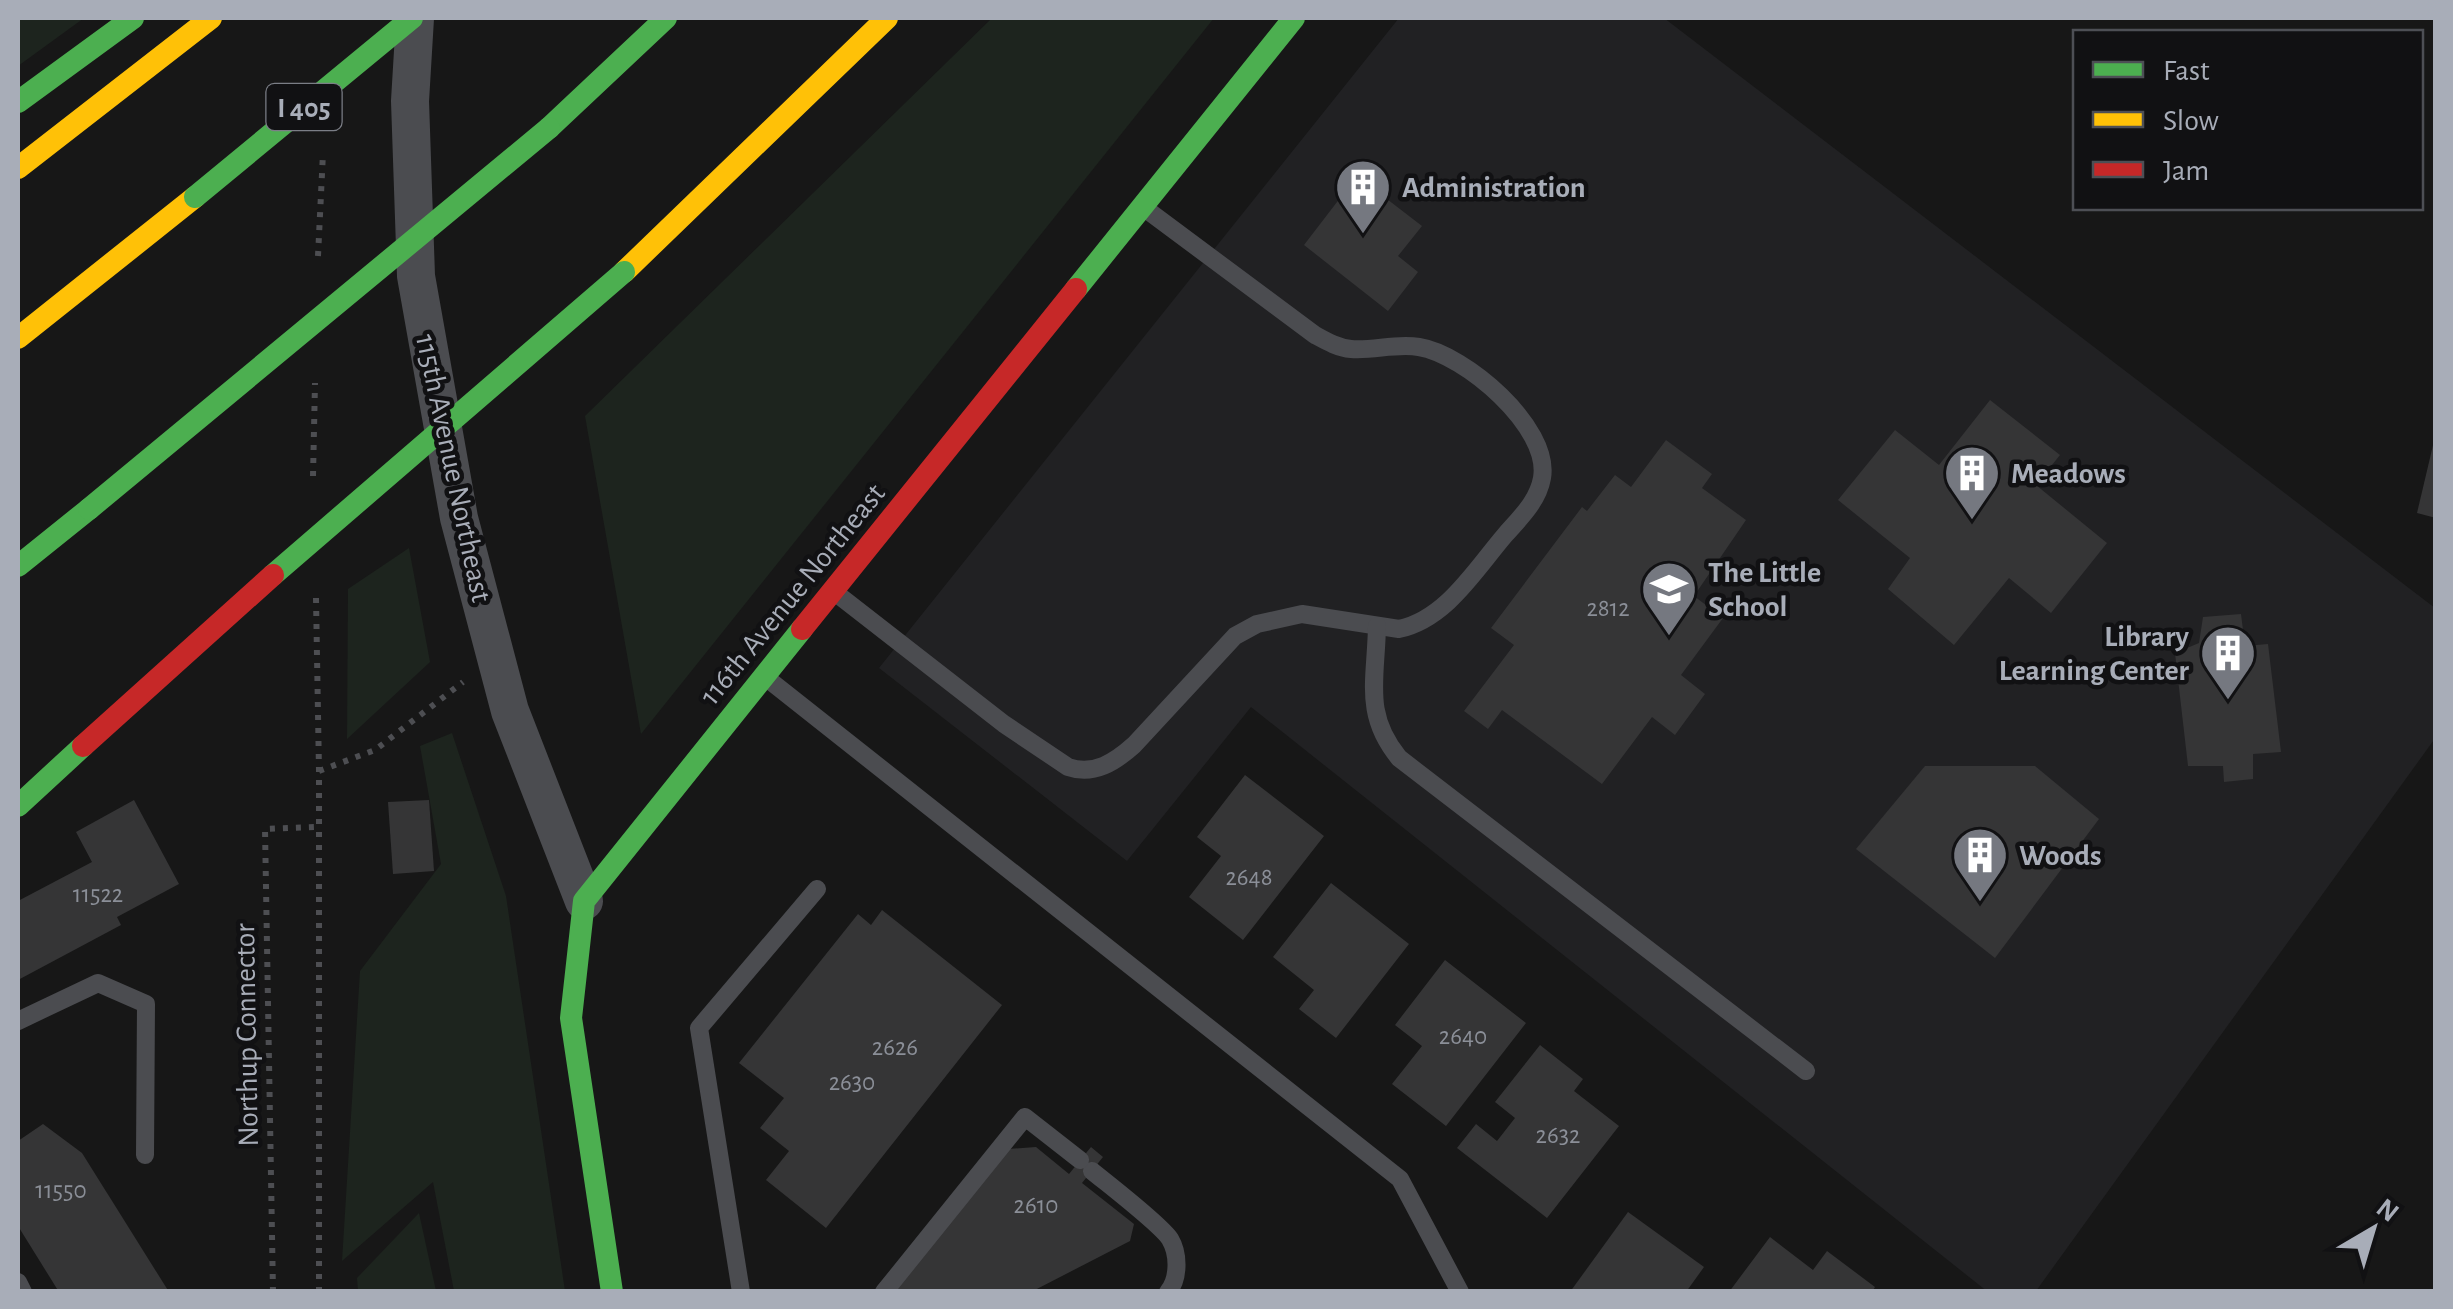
<svg xmlns="http://www.w3.org/2000/svg" width="2453" height="1309" font-family="'Alegreya Sans',sans-serif">
<style>
.built{fill:#212123}
.green{fill:#1d241e}
.building{fill:#353536}
.lines{fill:none;stroke-linecap:round;stroke-linejoin:round}
.path{stroke:#4d4e52;stroke-width:6;stroke-dasharray:5 8;stroke-linecap:butt}
.lane{stroke:#4b4c50;stroke-width:18}
.street{stroke:#4b4c50;stroke-width:38}
.fast{stroke:#4caf50;stroke-width:22}
.slow{stroke:#ffc107;stroke-width:22}
.jam{stroke:#c62828;stroke-width:22}
.fast-bridge{stroke:#4caf50;stroke-width:22}
.jam-bridge{stroke:#c62828;stroke-width:22}
.labels{text-anchor:middle;stroke-width:9;stroke-linejoin:round;paint-order:stroke}
.number-label{font-size:25px;fill:#8b8f98}
.shield{fill:#111113;stroke:#7b7e86;stroke-width:2.5}
.shield-label{font-size:28px;font-weight:bold;fill:#a8adb8}
.poi-label{font-size:30px;font-weight:bold;fill:#a8adb8;stroke:#111113;text-anchor:start}
.street-label{font-size:30px;fill:#a8adb8;stroke:#111113}
</style>
<rect width="100%" height="100%" fill="#171717"/>
<!-- built -->
<polygon class="built" points="1399,18 1664,18 2435,608 2436,737 2036,1291 1988,1292 1251,707 1127,861 879,668"/>
<!-- green -->
<g class="green">
<polygon points="18,18 84,18 18,66"/>
<polygon points="992,18 1214,18 641,734 585,416"/>
<polygon points="409,548 430,662 347,739 348,589"/>
<polygon points="452,733 506,896 565,1291 454,1291 433,1182 342,1261 360,971 441,864 420,746"/>
<polygon points="419,1213 436,1291 358,1291 357,1278"/>
</g>
<!-- building -->
<g class="building">
<polygon points="1357,176 1422,226 1398,256 1418,272 1388,311 1304,245"/>
<polygon points="1990,400 2060,455 2036,485 2107,543 2051,613 2009,578 1954,645 1888,589 1910,558 1838,500 1895,430 1939,465"/>
<polygon points="1666,440 1712,474 1702,488 1746,520 1694,596 1723,618 1681,675 1705,694 1675,735 1652,717 1602,784 1502,710 1488,729 1464,711 1514,645 1491,628 1582,507 1587,511 1615,475 1631,487"/>
<polygon points="2434,441 2436,441 2436,518 2417,513"/>
<polygon points="2241,614 2245,646 2268,644 2281,752 2253,754 2253,779 2224,782 2223,766 2188,766 2175,653 2199,643 2203,617"/>
<polygon points="1925,766 2035,766 2099,819 1995,958 1856,849"/>
<polygon points="1245,775 1324,836 1243,940 1189,897 1221,856 1197,837"/>
<polygon points="134,800 179,884 117,917 121,925 18,980 18,901 92,862 76,832"/>
<polygon points="429,800 434,871 393,874 388,802"/>
<polygon points="1331,883 1409,944 1336,1038 1299,1009 1314,990 1273,957"/>
<polygon points="882,910 1002,1005 826,1228 766,1180 789,1151 760,1128 784,1098 739,1063 858,914 871,925"/>
<polygon points="1445,960 1526,1023 1446,1126 1392,1084 1422,1046 1395,1025"/>
<polygon points="1540,1045 1583,1079 1574,1091 1619,1126 1547,1218 1457,1148 1476,1124 1497,1141 1515,1118 1495,1102"/>
<polygon points="43,1124 82,1153 169,1292 59,1292 18,1226 18,1141"/>
<polygon points="1036,1147 1069,1174 1091,1147 1103,1157 1082,1183 1134,1224 1130,1241 1031,1292 893,1292 1008,1149"/>
<polygon points="1628,1212 1704,1267 1686,1292 1570,1292"/>
<polygon points="1770,1237 1813,1270 1827,1251 1875,1287 1872,1292 1729,1292"/>
</g>
<g class="lines">
<!-- path -->
<g class="path">
<polyline points="318,256 323,153"/>
<polyline points="313,476 315,383"/>
<polyline points="316,598 319,771 319,1292"/>
<polyline points="319,771 375,750 463,682"/>
<polyline points="273,1292 265,829 317,827"/>
</g>
<!-- lane -->
<g class="lane">
<path d="M837,594L1004,724L1068,767C1094,776 1115,762 1134,745L1235,636L1257,624L1302,614L1399,629C1446,619 1475,570 1505,535C1520,518 1538,501 1542,478C1551,427 1464,354 1419,347C1396,343 1373,351 1351,349C1338,348 1326,341 1315,335L1147,210"/>
<path d="M1377,626C1376,680 1363,714 1399,758L1806,1071"/>
<polyline points="769,680 1400,1179 1460,1292"/>
<polyline points="18,1021 98,983 146,1004 145,1155"/>
<path d="M1092,1171C1109,1185 1160,1224 1170,1239C1179,1254 1179,1279 1168,1292"/>
<polyline points="18,1282 23,1292"/>
<polyline points="741,1292 699,1028 817,889"/>
<polyline points="884,1292 1025,1117 1080,1160"/>
</g>
<!-- street -->
<polyline class="street" points="415,18 410,101 416,276 459,518 510,711 584,901"/>
<!-- fast -->
<g class="fast">
<polyline points="18,102 133,18"/>
<polyline points="549,128 666,18"/>
<polyline points="1076,289 1294,18"/>
<polyline points="18,566 89,509"/>
<polyline points="18,806 83,746"/>
<polyline points="612,1292 571,1018 584,901 802,629"/>
</g>
<!-- slow -->
<g class="slow">
<polyline points="18,168 211,18"/>
<polyline points="624,272 887,18"/>
<polyline points="18,338 195,197"/>
</g>
<!-- jam -->
<polyline class="jam" points="802,629 1076,289"/>
<!-- fast-bridge -->
<g class="fast-bridge">
<polyline points="195,197 412,18"/>
<polyline points="89,509 549,128"/>
<polyline points="273,575 624,272"/>
</g>
<!-- jam-bridge -->
<polyline class="jam-bridge" points="83,746 273,575"/>
</g>
<!-- icons -->
<defs>
<g id="building-pin" transform="scale(2.875)"><path d="M0 17L-7.5 6A9.5 9.5 0 1 1 7.5 6Z" fill="#757880" stroke="#111113"/><path d="M-4-6H4V6H1V3H-1V6H-4ZM-2.5-4.3h1.7v1.8h-1.7ZM.8-4.3h1.7v1.8H.8ZM-2.5-1h1.7V.8h-1.7ZM.8-1h1.7V.8H.8Z" fill="#fff"/></g>
<g id="school-pin" transform="scale(2.875)"><path d="M0 17L-7.5 6A9.5 9.5 0 1 1 7.5 6Z" fill="#757880" stroke="#111113"/><path d="M0-5L7-2L0 1L-7-2ZM-4 1L0 2.5L4 1V4Q0 6-4 4Z" fill="#fff"/></g>
</defs>
<g fill-rule="evenodd">
<use href="#building-pin" x="1363" y="187"/>
<use href="#building-pin" x="1972" y="473"/>
<use href="#school-pin" x="1669" y="589"/>
<use href="#building-pin" x="2228" y="653"/>
<use href="#building-pin" x="1980" y="855"/>
</g>
<g class="labels">
<!-- number labels -->
<g class="number-label">
<text x="1608" y="616">2812</text>
<text x="1249" y="885">2648</text>
<text x="98" y="902">11522</text>
<text x="1463" y="1044">2640</text>
<text x="895" y="1055">2626</text>
<text x="852" y="1090">2630</text>
<text x="1558" y="1143">2632</text>
<text x="61" y="1198">11550</text>
<text x="1036" y="1213">2610</text>
</g>
<!-- shield labels -->
<rect class="shield" x="266.5" y="84" width="75" height="46" rx="8"/>
<g class="shield-label">
<text x="304" y="117">I 405</text>
</g>
<!-- poi labels -->
<g class="poi-label">
<text x="1402" y="197">Administration</text>
<text x="2011" y="483">Meadows</text>
<text x="1708" y="582">The Little<tspan x="1708" dy="34">School</tspan></text>
<text x="2189" y="646" text-anchor="end">Library<tspan x="2189" dy="34">Learning Center</tspan></text>
<text x="2019" y="865">Woods</text>
</g>
<!-- street labels -->
<g class="street-label">
<text transform="translate(454 468) rotate(78)" y="10">115th Avenue Northeast</text>
<text transform="translate(792 594) rotate(-51)" y="10">116th Avenue Northeast</text>
<text transform="translate(246 1035) rotate(-91)" y="10">Northup Connector</text>
</g>
</g>
<!-- border -->
<rect width="2453" height="1309" fill="none" stroke="#a8adb8" stroke-width="40"/>
<!-- legend -->
<rect x="2073" y="30" width="350" height="180" fill="#111113" stroke="#4d4f55" stroke-width="2.5"/>
<rect x="2093" y="62" width="50" height="15" fill="#4caf50" stroke="#4d4f55" stroke-width="2.5"/>
<text x="2163" y="80" font-size="30" fill="#a8adb8">Fast</text>
<rect x="2093" y="112" width="50" height="15" fill="#ffc107" stroke="#4d4f55" stroke-width="2.5"/>
<text x="2163" y="130" font-size="30" fill="#a8adb8">Slow</text>
<rect x="2093" y="162" width="50" height="15" fill="#c62828" stroke="#4d4f55" stroke-width="2.5"/>
<text x="2163" y="180" font-size="30" fill="#a8adb8">Jam</text>
<!-- north arrow -->
<g transform="translate(2373 1229) rotate(38)" stroke="#111113" stroke-width="8" paint-order="stroke">
<path d="M0-8L18 38L0 25L-18 38Z" fill="#a8adb8"/>
<text y="-15" font-size="28" font-weight="bold" text-anchor="middle" fill="#a8adb8">N</text>
</g>
</svg>
